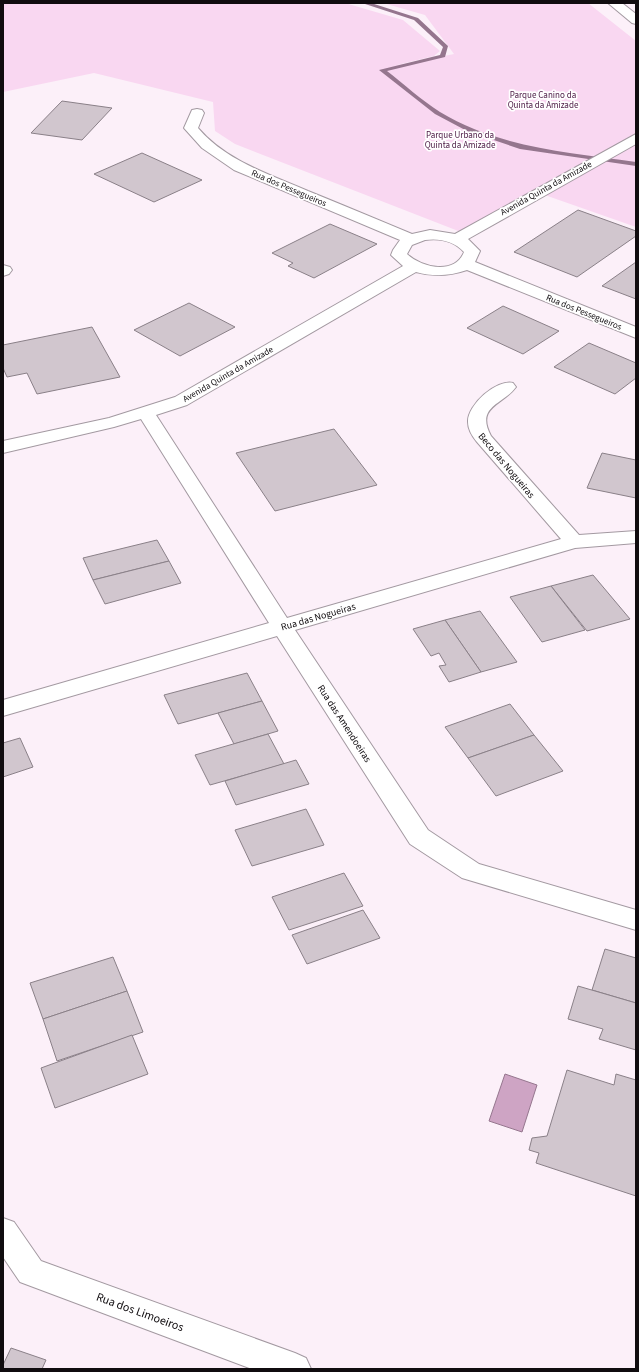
<svg xmlns="http://www.w3.org/2000/svg" width="639" height="1372" font-family="'Source Sans 3',sans-serif">
<style>
.green{fill:#f9d7f1}
.water{fill:#cea4c4;stroke:#95768e}
.lines{fill:none;stroke-linecap:round;stroke-linejoin:round}
.stream{fill:#95768e;fill-rule:evenodd}
.building{fill:#d1c6ce;stroke:#8a8088}
.minor-casing{stroke:#a399a1;stroke-width:2}
.minor{fill:#fff;fill-rule:evenodd}
.labels{text-anchor:middle;stroke-width:3.5;stroke-linejoin:round;paint-order:stroke}
.far-park-label{font-size:9px;fill:#4a1742;stroke:#fff}
.far-street-label{font-size:9px;fill:#100c0f;stroke:#fff}
.street-label{font-size:10px;fill:#100c0f;stroke:#fff}
.near-street-label{font-size:12px;fill:#100c0f;stroke:#fff}
</style>
<rect width="100%" height="100%" fill="#fcf0f9"/>
<!-- green -->
<polygon class="green" points="3,3 345,3 403,20 440,51 434,56 393,66 454,54 425,15 383,3 588,3 636,41 636,227 539,193 466,234 235,144 215,131 213,102 94,73 3,92"/>
<!-- water -->
<polygon class="water" points="505,1074 537,1085 522,1132 489,1121"/>
<g class="lines">
<!-- stream -->
<path class="stream" d="M362,3H371L418,18L448,46L445,57L387,71C404,84 421,100 440,112C499,148 569,152 636,162V166L520,149L467,131L435,114L379,70L440,55L443,47L414,20Z"/>
</g>
<!-- building -->
<g class="building">
<polygon points="62,101 112,108 82,140 31,133"/>
<polygon points="142,153 202,180 154,202 94,174"/>
<polygon points="578,210 636,231 636,236 577,277 514,252"/>
<polygon points="330,224 377,244 314,278 288,266 293,263 272,253"/>
<polygon points="636,262 636,299 602,286"/>
<polygon points="189,303 235,327 180,356 134,330"/>
<polygon points="503,306 559,331 523,354 467,328"/>
<polygon points="92,327 120,377 37,394 27,373 7,377 3,368 3,345"/>
<polygon points="589,343 636,363 636,378 615,394 554,367"/>
<polygon points="334,429 377,485 275,511 236,453"/>
<polygon points="602,453 636,460 636,498 587,488"/>
<polygon points="157,540 169,561 93,580 83,558"/>
<polygon points="169,561 181,583 105,604 93,580"/>
<polygon points="593,575 630,619 587,631 551,586"/>
<polygon points="551,586 585,630 542,642 510,597"/>
<polygon points="480,611 517,662 481,672 445,620"/>
<polygon points="445,620 481,672 449,682 439,666 446,665 439,653 431,656 413,629"/>
<polygon points="247,673 262,701 178,724 164,695"/>
<polygon points="262,701 278,731 234,744 218,713"/>
<polygon points="510,704 534,735 468,758 445,727"/>
<polygon points="268,734 284,764 210,785 195,755"/>
<polygon points="534,735 563,771 496,796 468,758"/>
<polygon points="20,738 33,767 3,777 3,743"/>
<polygon points="296,760 309,784 236,805 225,781"/>
<polygon points="306,809 324,845 252,866 235,830"/>
<polygon points="344,873 363,906 289,930 272,897"/>
<polygon points="363,910 380,938 307,964 292,935"/>
<polygon points="605,949 636,958 636,1003 592,990"/>
<polygon points="113,957 127,991 43,1019 30,983"/>
<polygon points="578,986 636,1003 636,1050 599,1039 603,1029 568,1019"/>
<polygon points="127,991 143,1032 57,1061 43,1019"/>
<polygon points="132,1035 148,1074 55,1108 41,1068"/>
<polygon points="567,1070 614,1085 616,1074 636,1080 636,1196 536,1163 539,1153 529,1150 532,1138 547,1136"/>
<polygon points="11,1348 46,1360 42,1369 3,1369 3,1365"/>
</g>
<g class="lines">
<!-- minor casing -->
<g class="minor-casing">
<g id="minor">
<polygon points="608,3 622,3 636,14 636,24 632,23"/>
<path d="M197,109L202,110L204,113L198,128C226,161 269,174 308,191C343,205 378,220 412,234L430,230L455,234L636,134V144L468,239L480,251L475,262L636,327V338L467,270C449,276 434,277 416,272L187,405L156,415L287,618L561,539L477,442C472,436 468,429 468,422C467,405 497,379 513,383L516,387C503,405 475,406 491,436L579,535L636,531V543L575,548L295,630L428,830L479,864L636,910V930L462,878L410,844L277,636L3,716V700L269,623L141,419L114,427L3,453V441L109,418L175,397L403,266L391,255L393,250L400,240L234,170L202,148L184,128L192,110ZM425,240C439,238 454,241 464,252C455,275 422,268 407,254L412,245Z"/>
<polygon points="3,265 10,267 12,270 9,274 3,276"/>
<polygon points="3,1218 14,1222 41,1261 295,1353 306,1358 311,1369 252,1369 20,1282 3,1257"/>
</g>
</g>
<!-- minor -->
<use href="#minor" class="minor"/>
</g>
<g class="labels">
<!-- far-park labels -->
<g class="far-park-label">
<text x="543" y="98">Parque Canino da<tspan x="543" dy="10">Quinta da Amizade</tspan></text>
<text x="460" y="138">Parque Urbano da<tspan x="460" dy="10">Quinta da Amizade</tspan></text>
</g>
<!-- far-street labels -->
<g class="far-street-label">
<text transform="translate(289 188) rotate(23)" y="3">Rua dos Pessegueiros</text>
<text transform="translate(546 188) rotate(-29)" y="3">Avenida Quinta da Amizade</text>
<text transform="translate(584 312) rotate(22)" y="3">Rua dos Pessegueiros</text>
<text transform="translate(228 374) rotate(-30)" y="3">Avenida Quinta da Amizade</text>
</g>
<!-- street labels -->
<g class="street-label">
<text transform="translate(507 465) rotate(50)" y="4">Beco das Nogueiras</text>
<text transform="translate(318 616) rotate(-16)" y="4">Rua das Nogueiras</text>
<text transform="translate(345 723) rotate(57)" y="4">Rua das Amendoeiras</text>
</g>
<!-- near-street labels -->
<g class="near-street-label">
<text transform="translate(140 1312) rotate(20)" y="4">Rua dos Limoeiros</text>
</g>
</g>
<!-- border -->
<rect width="639" height="1372" fill="none" stroke="#100c0f" stroke-width="8"/>
</svg>
